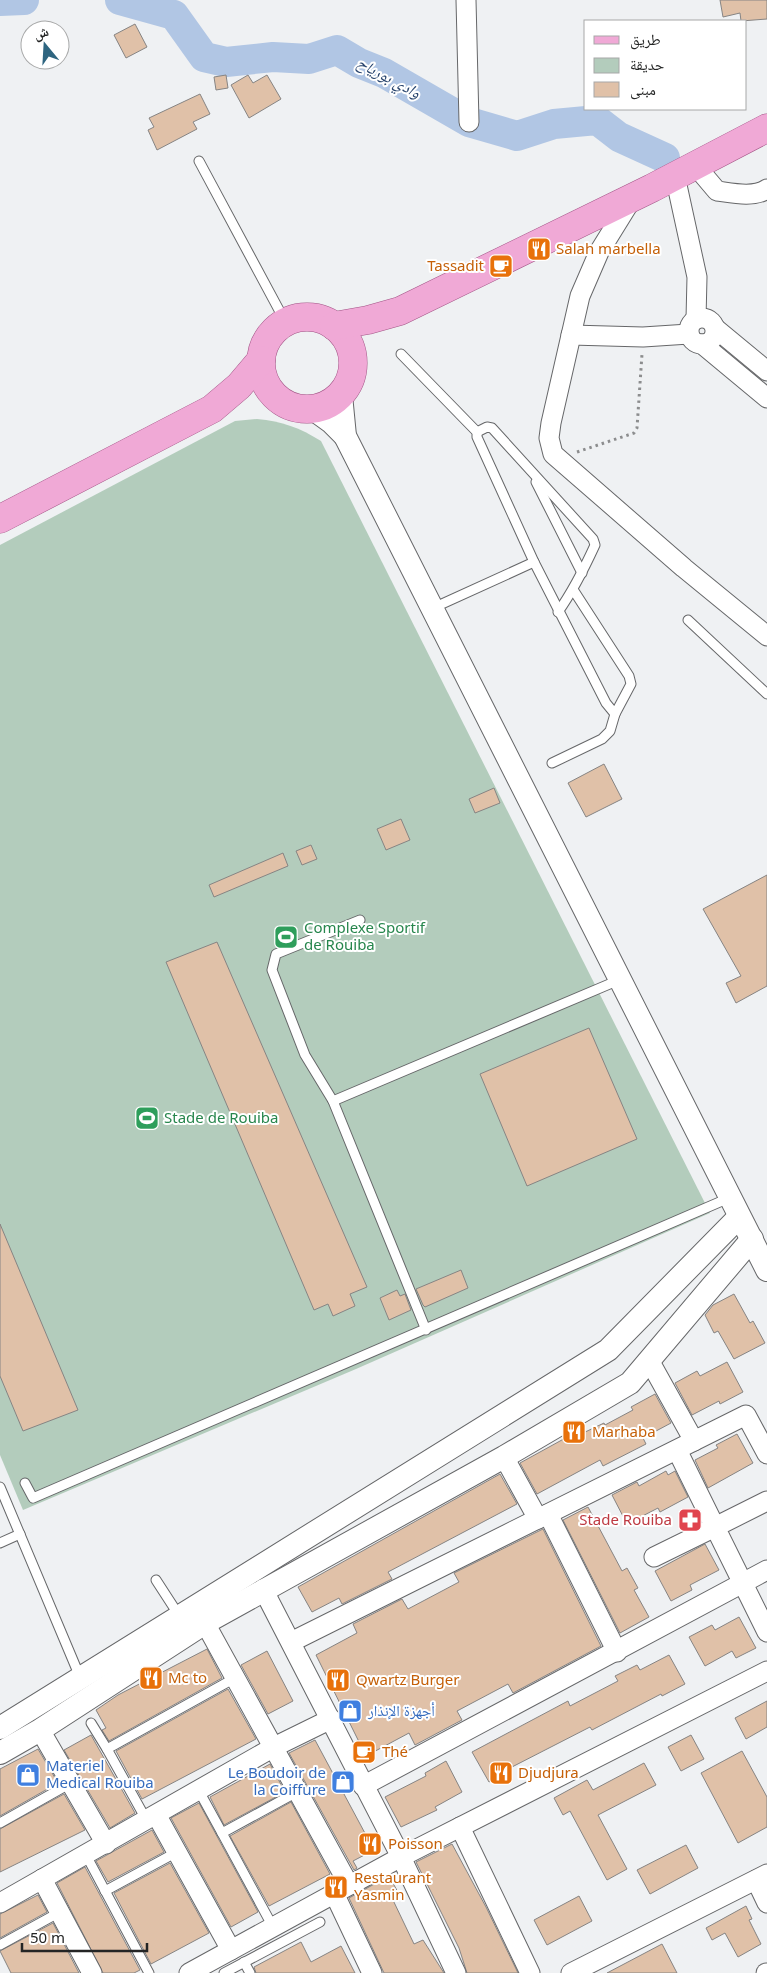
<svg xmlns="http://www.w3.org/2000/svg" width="767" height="1973" font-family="'Noto Sans','Noto Naskh Arabic',sans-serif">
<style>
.green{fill:#b3ccbc}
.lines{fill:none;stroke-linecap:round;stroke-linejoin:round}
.river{stroke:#b1c6e4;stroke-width:30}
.building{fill:#e0c1a8;stroke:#868483}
.service-casing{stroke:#666769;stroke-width:11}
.minor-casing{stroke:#666769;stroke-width:21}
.tertiary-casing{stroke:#666769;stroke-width:24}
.primary-casing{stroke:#a25586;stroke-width:29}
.path{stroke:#8c8d8e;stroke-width:3;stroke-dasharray:2.5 4;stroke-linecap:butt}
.service{stroke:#fff;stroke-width:9}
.minor{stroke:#fff;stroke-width:19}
.tertiary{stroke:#fff;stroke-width:22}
.primary{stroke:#f0a9d6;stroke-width:28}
.labels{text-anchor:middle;stroke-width:4;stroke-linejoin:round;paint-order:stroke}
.food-label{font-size:15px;fill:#c56008;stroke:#fff;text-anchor:start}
.leisure-label{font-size:15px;fill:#27864d;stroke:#fff;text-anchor:start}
.health-label{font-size:15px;fill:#be3a42;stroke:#fff;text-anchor:end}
.shop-label{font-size:15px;fill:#366cbe;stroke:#fff;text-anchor:start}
.water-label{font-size:16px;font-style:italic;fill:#28446d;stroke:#fff}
</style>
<rect width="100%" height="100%" fill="#eff1f3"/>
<!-- green -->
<path class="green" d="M257,419C282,421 300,428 321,441L710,1213L356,1369L23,1510L0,1455V545L235,421Z"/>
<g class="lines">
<!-- river -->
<g class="river">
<polyline points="120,0 174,15 204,57 226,62 273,57 309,59 337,50 359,63 384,73 469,122 517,136 554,124 597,120 619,137 665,158"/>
<polyline points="0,1 24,0"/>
</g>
</g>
<!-- building -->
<g class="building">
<polygon points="720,0 767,0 767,19 741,21 740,13 723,17"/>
<polygon points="135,24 147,47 126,58 114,35"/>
<polygon points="226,75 228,88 216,90 214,77"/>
<polygon points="248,75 253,83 267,75 281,99 249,118 231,85"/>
<polygon points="200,94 210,114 193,122 197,129 157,150 148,130 154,127 149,118"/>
<polygon points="604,764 622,799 586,817 568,783"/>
<polygon points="494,788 500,803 475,813 469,799"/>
<polygon points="401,819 410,840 386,850 377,829"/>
<polygon points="311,845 317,859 302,865 296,851"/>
<polygon points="283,853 288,866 214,897 209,885"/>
<polygon points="767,875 767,986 736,1003 726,983 741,976 703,909"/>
<polygon points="217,942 367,1287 350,1294 355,1306 333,1316 328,1304 314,1310 166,962"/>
<polygon points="589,1028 637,1139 527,1186 480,1074"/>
<polygon points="0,1224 78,1410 23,1431 0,1376"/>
<polygon points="461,1270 468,1288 425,1307 423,1305 416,1289"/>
<polygon points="397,1290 400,1296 405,1294 411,1310 389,1320 380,1298"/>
<polygon points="734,1294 750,1323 753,1321 765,1343 734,1359 718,1331 714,1333 705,1315 713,1305"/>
<polygon points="727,1362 743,1392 720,1404 719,1401 692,1415 675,1383 697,1371 700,1376"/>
<polygon points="655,1394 671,1423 643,1438 646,1444 603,1466 600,1460 537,1494 520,1463 580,1430 581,1434 604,1423 605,1425 633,1410 631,1407"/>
<polygon points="737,1434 753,1463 708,1488 695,1460 718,1448 716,1445"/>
<polygon points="666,1471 668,1475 675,1471 688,1497 660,1512 658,1508 627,1524 612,1495 637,1482 639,1486"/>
<polygon points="500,1474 517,1504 388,1572 392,1579 342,1604 339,1598 312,1612 298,1587"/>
<polygon points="588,1507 622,1571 627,1568 638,1588 634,1590 649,1617 620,1633 563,1520"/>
<polygon points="543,1529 601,1646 513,1693 508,1684 457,1711 462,1720 415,1745 409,1733 366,1756 316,1655 357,1633 353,1624 402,1599 408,1609 459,1582 454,1573"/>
<polygon points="705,1544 719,1570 690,1585 692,1590 671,1601 655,1571"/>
<polygon points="739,1617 756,1648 736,1658 732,1651 705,1666 689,1637 712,1625 715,1630"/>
<polygon points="207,1649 222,1678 109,1741 102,1730 106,1728 96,1710 118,1695"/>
<polygon points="267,1651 293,1701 268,1714 241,1665"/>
<polygon points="669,1655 685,1684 662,1696 661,1694 592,1730 590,1727 510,1768 511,1770 489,1782 472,1752 568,1701 570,1706 618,1681 615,1676 637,1665 640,1670"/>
<polygon points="228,1689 256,1739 142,1799 116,1751"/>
<polygon points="767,1701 767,1727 746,1739 735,1718"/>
<polygon points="91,1735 135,1813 110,1828 64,1750"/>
<polygon points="691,1735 704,1759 681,1771 668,1747"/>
<polygon points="315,1740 374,1850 353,1861 357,1868 354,1870 289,1753"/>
<polygon points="38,1749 58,1783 0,1816 0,1769"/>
<polygon points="742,1751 767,1797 767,1827 738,1843 701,1773"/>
<polygon points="446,1761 462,1792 435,1807 437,1810 401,1827 385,1797 426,1776 425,1773"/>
<polygon points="644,1763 656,1785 598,1815 627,1869 607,1880 570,1811 563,1815 554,1798 587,1780 593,1790"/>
<polygon points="270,1764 285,1792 224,1825 210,1797"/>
<polygon points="64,1794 85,1830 0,1872 0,1829"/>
<polygon points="291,1802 330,1874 269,1906 230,1836"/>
<polygon points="199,1803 258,1912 231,1927 171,1818"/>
<polygon points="152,1830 164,1852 108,1882 96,1861"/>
<polygon points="452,1844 486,1907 518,1973 467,1973 459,1948 416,1862"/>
<polygon points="686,1845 698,1868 650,1894 637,1870"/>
<polygon points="170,1863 209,1933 151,1964 114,1893"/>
<polygon points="85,1867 140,1970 134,1973 103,1973 57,1883"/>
<polygon points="389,1876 399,1894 392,1898 414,1944 423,1940 444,1973 384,1973 349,1898"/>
<polygon points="38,1895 47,1912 0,1938 0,1914"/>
<polygon points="579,1896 592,1921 547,1945 534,1920"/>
<polygon points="746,1906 752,1919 749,1920 761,1944 738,1957 725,1933 712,1940 706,1928"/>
<polygon points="53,1923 79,1973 11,1973 0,1951"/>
<polygon points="301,1942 311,1962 341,1946 355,1973 256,1973 254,1967"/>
<polygon points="662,1944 677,1973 607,1973"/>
</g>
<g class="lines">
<!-- service casing -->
<g class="service-casing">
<g id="service">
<polyline points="199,161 286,323"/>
<polyline points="401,354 477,432 477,437 534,562 606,703 615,714 631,684 629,676 574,591"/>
<path d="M477,432L487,427L492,428L593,539L595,545C584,569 573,591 558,612"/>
<polyline points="536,482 582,573"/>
<polyline points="433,608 534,562"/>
<polyline points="688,620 767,694"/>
<polyline points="552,763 602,739 610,731 615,714"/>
<polyline points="333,1101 305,1055 272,970 276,954 360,920"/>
<polyline points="426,1330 333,1101 619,980"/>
<polyline points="25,1483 33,1498 729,1198"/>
<polyline points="0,1487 80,1677"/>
<polyline points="0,1543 20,1534"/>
<polyline points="156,1580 180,1617"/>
<polyline points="91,1723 107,1749"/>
<polyline points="199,1791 222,1833"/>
<polyline points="147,1821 107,1749 235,1678"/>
<polyline points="0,1823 71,1783"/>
<polyline points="86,1855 149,1973"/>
<polyline points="105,1891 177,1852"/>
<polyline points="273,1927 222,1833 297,1792"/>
<polyline points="0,1945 60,1912"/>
<polyline points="244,1962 250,1973"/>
<polyline points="224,1973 320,1922"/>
</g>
</g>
<!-- minor casing -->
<g class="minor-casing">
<g id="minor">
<polyline points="466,0 469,122"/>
<path d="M695,165L717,191C732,193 754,198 767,189"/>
<polyline points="675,176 697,277 696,319"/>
<polyline points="633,197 599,252 580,296 551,423 549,438 553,454 684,568 767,636"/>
<circle cx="702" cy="331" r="13"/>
<polyline points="715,328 767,371"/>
<polyline points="571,335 643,337 689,334"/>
<polyline points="702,344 767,398"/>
<polyline points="649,1360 694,1441"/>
<polyline points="504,1457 538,1519"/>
<polyline points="767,1501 715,1527 767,1632"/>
<polyline points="548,1514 617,1652"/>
<polyline points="654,1557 715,1527 677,1450"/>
<polyline points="263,1589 401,1857 456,1973"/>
<polyline points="205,1623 349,1885"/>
<polyline points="291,1642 746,1415 767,1454"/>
<polyline points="40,1730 106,1844"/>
<polyline points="363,1786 767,1570"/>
<polyline points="157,1816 231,1950"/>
<polyline points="460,1827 530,1973"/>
<polyline points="42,1879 92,1973"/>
<polyline points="756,1880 767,1903"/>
<polyline points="334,1893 372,1973"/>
<polyline points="0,1903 274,1747 331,1719"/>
<polyline points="189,1973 401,1857 767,1671"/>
<polyline points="571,1973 767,1874"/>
<polyline points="766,1973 767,1973"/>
</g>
</g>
<!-- tertiary casing -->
<g class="tertiary-casing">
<g id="tertiary">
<polyline points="341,395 345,436 767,1270"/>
<polyline points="313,409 331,422 345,436"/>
<polyline points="0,1728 608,1350 739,1217"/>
<polyline points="0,1753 40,1730 205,1623 504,1457 630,1383 752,1239"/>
</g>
</g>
<!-- primary casing -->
<g class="primary-casing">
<g id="primary">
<circle cx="307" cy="363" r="46"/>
<polyline points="334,326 368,320 400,311 652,188 767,128"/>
<polyline points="0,519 212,409 239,386 261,360"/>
</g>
</g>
<!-- path -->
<polyline class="path" points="577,452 634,433 637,428 642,354"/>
<!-- service -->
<use href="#service" class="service"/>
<!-- minor -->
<use href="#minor" class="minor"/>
<!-- tertiary -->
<use href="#tertiary" class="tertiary"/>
<!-- primary -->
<use href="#primary" class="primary"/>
</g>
<!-- icons -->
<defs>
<g id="restaurant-square" transform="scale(1.25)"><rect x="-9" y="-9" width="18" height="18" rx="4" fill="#e8710a" stroke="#fff"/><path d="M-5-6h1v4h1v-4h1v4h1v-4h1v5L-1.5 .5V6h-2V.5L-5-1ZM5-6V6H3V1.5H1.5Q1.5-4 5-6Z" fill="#fff"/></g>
<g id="cafe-square" transform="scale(1.25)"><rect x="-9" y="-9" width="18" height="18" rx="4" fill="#e8710a" stroke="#fff"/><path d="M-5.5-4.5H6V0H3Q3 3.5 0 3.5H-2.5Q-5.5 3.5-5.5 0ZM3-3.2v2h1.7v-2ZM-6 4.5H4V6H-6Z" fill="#fff"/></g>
<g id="stadium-square" transform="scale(1.25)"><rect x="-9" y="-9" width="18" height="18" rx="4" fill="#2e9e5b" stroke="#fff"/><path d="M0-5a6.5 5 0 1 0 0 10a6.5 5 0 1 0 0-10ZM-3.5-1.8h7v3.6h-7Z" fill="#fff"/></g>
<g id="pharmacy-square" transform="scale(1.25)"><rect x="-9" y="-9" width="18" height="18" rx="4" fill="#e0444e" stroke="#fff"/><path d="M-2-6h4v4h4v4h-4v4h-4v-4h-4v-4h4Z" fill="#fff"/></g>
<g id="shop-square" transform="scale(1.25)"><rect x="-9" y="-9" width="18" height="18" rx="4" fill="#3f7fe0" stroke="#fff"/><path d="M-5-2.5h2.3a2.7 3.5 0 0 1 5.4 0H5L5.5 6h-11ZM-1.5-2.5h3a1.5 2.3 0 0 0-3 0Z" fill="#fff"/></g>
</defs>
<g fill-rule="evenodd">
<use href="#restaurant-square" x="539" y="249"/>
<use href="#cafe-square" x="501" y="266"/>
<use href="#stadium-square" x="286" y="937"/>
<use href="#stadium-square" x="147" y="1118"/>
<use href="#restaurant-square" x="574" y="1432"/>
<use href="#pharmacy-square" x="690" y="1520"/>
<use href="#restaurant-square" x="151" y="1678"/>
<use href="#restaurant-square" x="338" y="1680"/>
<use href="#shop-square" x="350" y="1711"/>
<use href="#cafe-square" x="364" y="1752"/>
<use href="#restaurant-square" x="501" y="1773"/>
<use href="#shop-square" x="28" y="1775"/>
<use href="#shop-square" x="343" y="1782"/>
<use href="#restaurant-square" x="370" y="1844"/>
<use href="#restaurant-square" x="336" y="1887"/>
</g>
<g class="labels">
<!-- food labels -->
<g class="food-label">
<text x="556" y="254">Salah marbella</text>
<text x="484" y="271" text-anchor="end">Tassadit</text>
<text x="592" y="1437">Marhaba</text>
<text x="168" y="1683">Mc to</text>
<text x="356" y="1685">Qwartz Burger</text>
<text x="382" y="1757">Thé</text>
<text x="518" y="1778">Djudjura</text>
<text x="388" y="1849">Poisson</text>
<text x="354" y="1883">Restaurant<tspan x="354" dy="17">Yasmin</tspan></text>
</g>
<!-- leisure labels -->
<g class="leisure-label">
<text x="304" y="933">Complexe Sportif<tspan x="304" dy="17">de Rouiba</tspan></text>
<text x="164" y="1123">Stade de Rouiba</text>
</g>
<!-- health labels -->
<g class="health-label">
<text x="672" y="1525">Stade Rouiba</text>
</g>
<!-- shop labels -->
<g class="shop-label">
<text x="368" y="1716">أجهزة الإنذار</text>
<text x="46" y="1771">Materiel<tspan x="46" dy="17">Medical Rouiba</tspan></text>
<text x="326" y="1778" text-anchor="end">Le Boudoir de<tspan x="326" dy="17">la Coiffure</tspan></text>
</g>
<!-- water labels -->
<g class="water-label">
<text transform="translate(389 77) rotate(28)" y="6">وادي بورياح</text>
</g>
</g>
<!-- legend -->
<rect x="584" y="20" width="162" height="90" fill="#ffffff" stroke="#a7a8a8"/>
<rect x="594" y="36" width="25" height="8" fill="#f0a9d6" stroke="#a7a8a8"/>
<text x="630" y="45" font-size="15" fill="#242525">طريق</text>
<rect x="594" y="58" width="25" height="15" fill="#b3ccbc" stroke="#a7a8a8"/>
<text x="630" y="70" font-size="15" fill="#242525">حديقة</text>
<rect x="594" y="82" width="25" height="15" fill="#e0c1a8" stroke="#a7a8a8"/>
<text x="630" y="95" font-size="15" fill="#242525">مبنى</text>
<!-- north arrow -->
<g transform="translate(45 45) rotate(342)"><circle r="24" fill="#ffffff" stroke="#a7a8a8"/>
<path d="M0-4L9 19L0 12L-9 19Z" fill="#2e6580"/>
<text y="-8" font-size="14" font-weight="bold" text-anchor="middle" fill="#242525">ش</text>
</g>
<!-- scale -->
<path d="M22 1943v8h125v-8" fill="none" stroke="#242525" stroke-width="2.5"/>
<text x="30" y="1943" font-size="15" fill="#242525" stroke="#ffffff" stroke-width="4" paint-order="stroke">50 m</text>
</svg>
